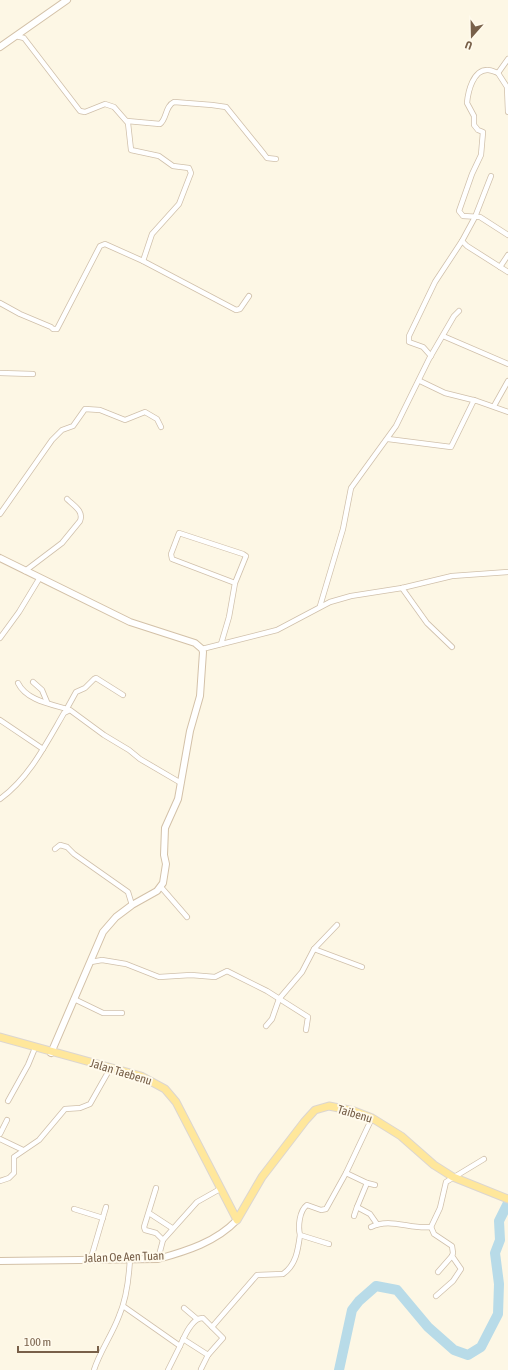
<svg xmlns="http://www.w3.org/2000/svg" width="508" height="1370" font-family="'Asap Condensed',sans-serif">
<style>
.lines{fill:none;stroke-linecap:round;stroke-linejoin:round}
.river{stroke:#b8dbe8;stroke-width:10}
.street-casing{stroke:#d0c0ab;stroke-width:6}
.secondary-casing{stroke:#d3c1a8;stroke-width:8}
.primary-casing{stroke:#dcd6d0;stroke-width:9}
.street{stroke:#fff;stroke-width:4.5}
.secondary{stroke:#fff;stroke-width:6}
.primary{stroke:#ffe79b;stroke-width:7}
.labels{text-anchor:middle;stroke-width:4;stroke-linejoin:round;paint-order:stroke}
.street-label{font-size:12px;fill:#786049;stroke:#fffaec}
</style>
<rect width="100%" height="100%" fill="#fdf7e5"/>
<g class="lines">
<!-- river -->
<polyline class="river" points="339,1370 352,1310 359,1301 376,1286 397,1290 428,1327 454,1350 468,1355 481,1347 498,1314 499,1284 495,1253 500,1240 499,1221 508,1203"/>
<!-- street casing -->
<g class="street-casing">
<g id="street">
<polyline points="498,73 508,59"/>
<path d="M508,112L507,87L498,73C495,72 491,70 488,70C473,69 468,92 467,103L474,116V125L478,130L483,132L481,155L472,174L459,211L463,216L480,217L508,235"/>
<path d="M127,121L160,124C167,119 165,106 174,102L212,105L226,107L264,154L267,158L276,159"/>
<polyline points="491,176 475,217 462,241 467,246 508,272"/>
<polyline points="143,261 236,310 240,309 249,296"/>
<polyline points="500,267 508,255"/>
<polyline points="0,303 20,314 51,327 53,329 57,329 100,246 105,244 143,261 152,234 179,204 191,173 189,168 173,166 159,156 131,150 128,123 114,107 105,104 85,112 80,111 24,38 16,36"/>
<polyline points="443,336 508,364"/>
<polyline points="431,356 423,347 409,342 409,336 435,282 462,241"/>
<polyline points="0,373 33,374"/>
<polyline points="420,381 445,393 477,401 508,412"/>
<polyline points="494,406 508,381"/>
<polyline points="388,439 451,447 474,400"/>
<polyline points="0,514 52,440 62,430 73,426 85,409 100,410 125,420 145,412 157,419 161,427"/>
<path d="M25,571L62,543L80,521C84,511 74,506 67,499"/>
<polyline points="402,588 427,623 452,647"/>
<polyline points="320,606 343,529 351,488 396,426 429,359 454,316 459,311"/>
<polyline points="0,638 19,612 39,579"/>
<polyline points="221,644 229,617 235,583 246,556 243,554 179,533 171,554 172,559 235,583"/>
<polyline points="202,649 277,630 330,602 351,596 402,588 452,576 508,572"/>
<polyline points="33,682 42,690 47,702"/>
<path d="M18,683C26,700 50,704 67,709"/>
<polyline points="65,712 76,692 85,688 94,679 96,678 123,695"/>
<polyline points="0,720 43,749"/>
<path d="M0,799C29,778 46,744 64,713L70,710L104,735L129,750L140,759L181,783"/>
<polyline points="55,849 60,845 67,847 74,854 128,892 132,905"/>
<polyline points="161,887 187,917"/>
<polyline points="314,949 362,967"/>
<polyline points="91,962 102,960 126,964 159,977 191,975 215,977 227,971 267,991 308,1017 306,1030"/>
<polyline points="74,999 103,1013 122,1013"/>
<polyline points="266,1026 272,1019 279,999 302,972 314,949 337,925"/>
<polyline points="8,1101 28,1065 35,1048"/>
<polyline points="0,1134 7,1120"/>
<polyline points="0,1139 23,1150"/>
<polyline points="346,1173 367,1183 357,1207 370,1214 377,1224"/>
<polyline points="0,1181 9,1178 14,1173 14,1157 39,1140 65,1109 80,1108 90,1104 111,1067"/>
<polyline points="367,1183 375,1185"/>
<polyline points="156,1188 144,1227 145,1230 156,1233 163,1240 158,1259"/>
<polyline points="74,1209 103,1218"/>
<polyline points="149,1213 172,1228"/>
<polyline points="354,1216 357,1207"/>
<path d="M371,1227C390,1217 411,1230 431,1227L440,1208L446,1182L484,1159"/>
<polyline points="431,1227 434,1234 452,1246 453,1253 452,1256 461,1269 453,1281 436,1296"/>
<polyline points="163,1240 197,1202 220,1189"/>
<path d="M329,1244L300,1235C298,1227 299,1211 307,1205L321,1210L326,1209L346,1173L372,1118"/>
<polyline points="91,1258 106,1207"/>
<polyline points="438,1272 452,1256"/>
<path d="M123,1306L180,1346C184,1337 192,1317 203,1318L212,1327L257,1275L283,1274C296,1265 298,1250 300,1235"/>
<polyline points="184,1308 197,1319"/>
<polyline points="183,1339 208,1355 223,1338 212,1327"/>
<polyline points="201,1369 208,1355"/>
<path d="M94,1370C100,1351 112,1335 119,1316C127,1298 129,1278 130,1258"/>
<polyline points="168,1370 180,1346"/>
</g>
</g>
<!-- secondary casing -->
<g class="secondary-casing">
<g id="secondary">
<polyline points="0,47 67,0"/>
<polyline points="0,558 130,622 195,643 202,649 203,652 200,696 190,731 178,799 165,828 164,855 166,864 163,883 157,891 132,905 116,917 103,932 51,1053"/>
<path d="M0,1261L158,1259C187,1251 216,1242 237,1220"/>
</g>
</g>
<!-- primary casing -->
<g class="primary-casing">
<polyline id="primary" points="0,1037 141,1076 165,1089 176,1102 237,1220 262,1177 305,1121 315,1110 329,1106 354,1111 372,1118 401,1136 434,1165 453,1177 508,1199"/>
</g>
<!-- street -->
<use href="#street" class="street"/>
<!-- secondary -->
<use href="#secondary" class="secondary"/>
<!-- primary -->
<use href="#primary" class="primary"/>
</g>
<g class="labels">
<!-- street labels -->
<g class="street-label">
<text transform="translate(121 1072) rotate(17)" y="4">Jalan Taebenu</text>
<text transform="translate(355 1114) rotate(17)" y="4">Taibenu</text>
<text transform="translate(124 1257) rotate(-2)" y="4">Jalan Oe Aen Tuan</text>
</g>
</g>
<!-- north arrow -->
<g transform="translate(472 36) rotate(200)" stroke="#fffaec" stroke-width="3" paint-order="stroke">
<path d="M0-3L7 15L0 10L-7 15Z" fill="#786049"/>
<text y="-6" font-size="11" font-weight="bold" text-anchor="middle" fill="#786049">U</text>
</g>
<!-- scale -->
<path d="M18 1346v6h80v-6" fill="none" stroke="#786049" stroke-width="2"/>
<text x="24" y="1346" font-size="12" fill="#786049" stroke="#fffaec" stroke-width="3" paint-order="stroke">100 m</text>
</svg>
